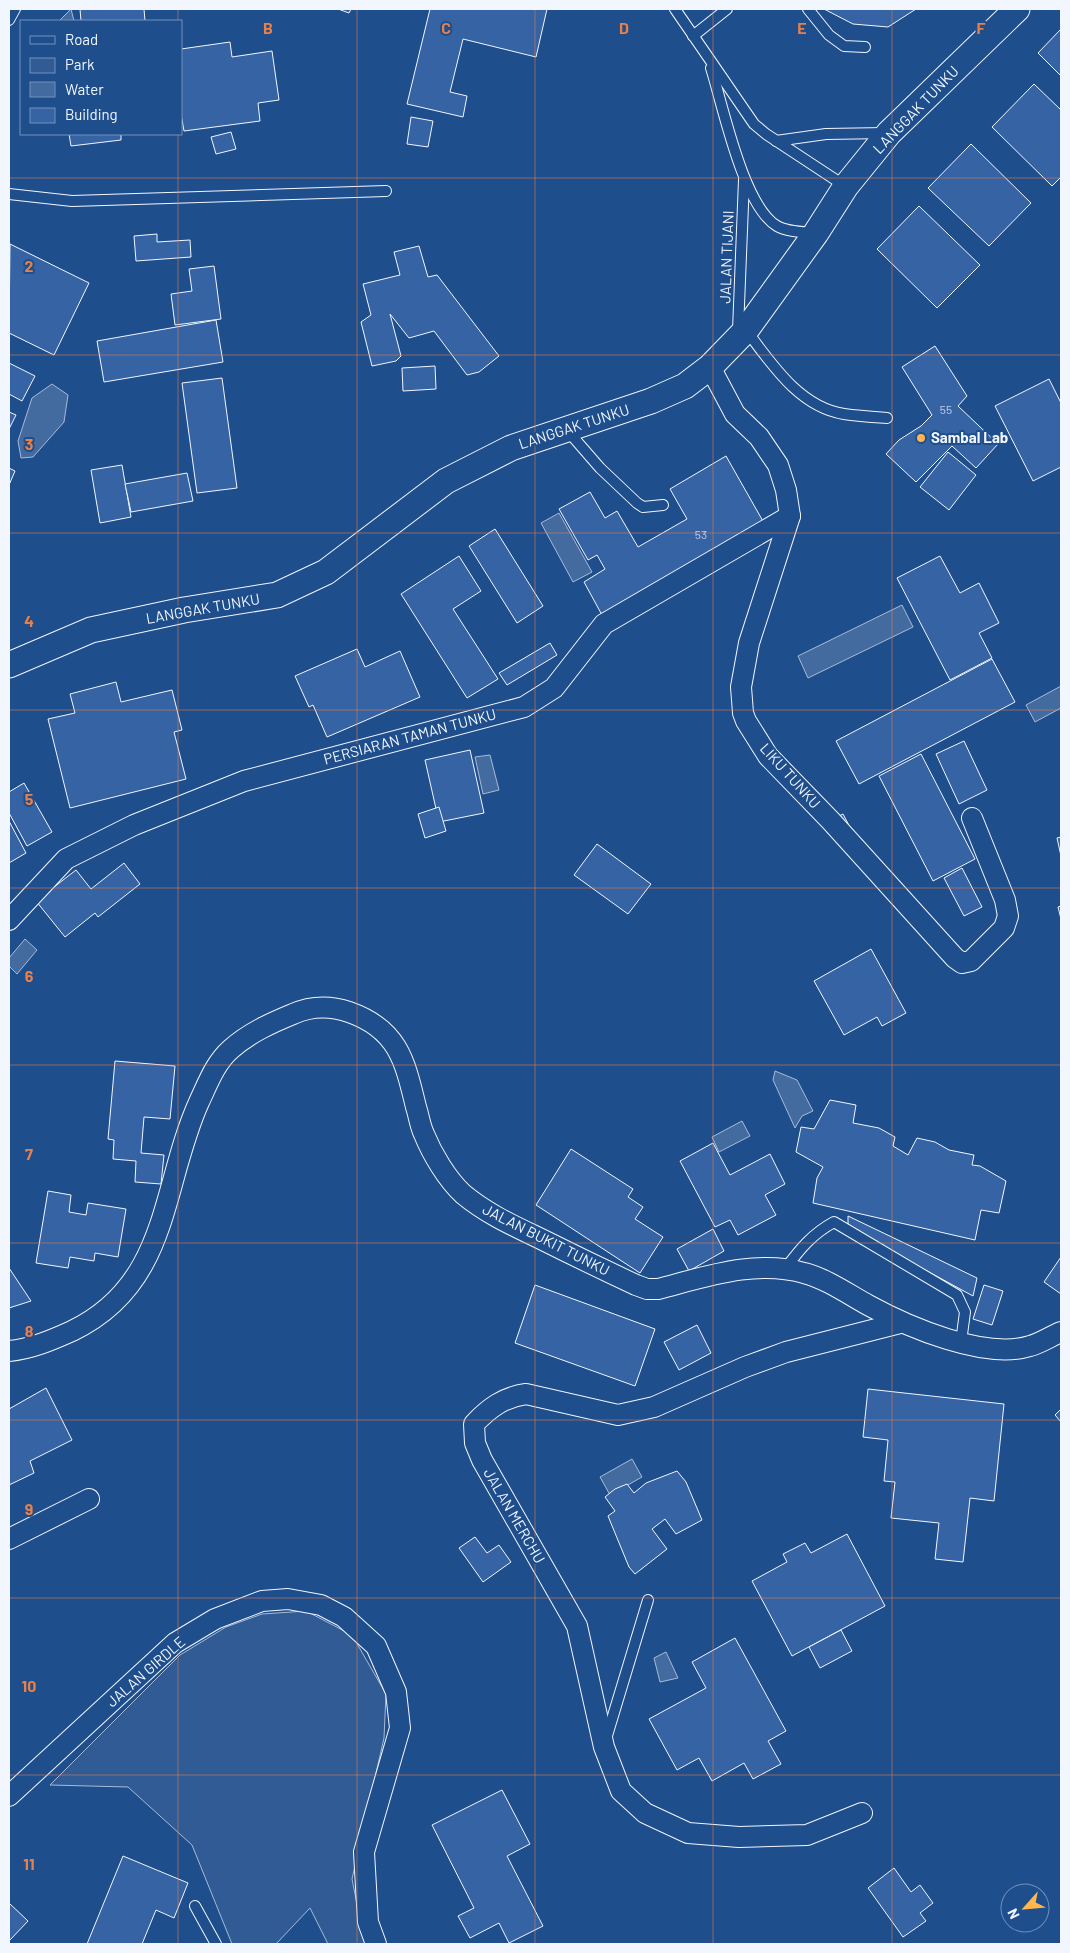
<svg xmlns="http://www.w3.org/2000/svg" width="1070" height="1953" viewBox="0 0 1070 1953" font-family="Barlow,sans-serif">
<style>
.green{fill:#305b95;stroke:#a8bbd7}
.water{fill:#446ba0;stroke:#a8bbd7}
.building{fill:#3563a3;stroke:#f2f6ff}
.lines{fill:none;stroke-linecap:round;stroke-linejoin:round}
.service-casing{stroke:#f2f6ff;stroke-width:12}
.minor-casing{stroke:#f2f6ff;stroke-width:22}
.tertiary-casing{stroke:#f2f6ff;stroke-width:27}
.service{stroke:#1f4e8c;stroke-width:10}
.minor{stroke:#1f4e8c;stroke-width:20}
.tertiary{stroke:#1f4e8c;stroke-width:25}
.grid{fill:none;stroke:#ea8049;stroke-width:1;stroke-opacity:0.55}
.poi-dot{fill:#ffb74d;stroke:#1f4e8c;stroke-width:2}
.labels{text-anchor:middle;stroke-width:4;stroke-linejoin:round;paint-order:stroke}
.number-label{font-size:12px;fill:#c3d1e8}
.street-label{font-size:15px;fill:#f2f6ff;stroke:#1f4e8c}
.poi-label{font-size:15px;font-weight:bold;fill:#f2f6ff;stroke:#1f4e8c;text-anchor:start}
.grid-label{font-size:16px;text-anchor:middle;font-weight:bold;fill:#ea8049;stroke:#1f4e8c;stroke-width:4;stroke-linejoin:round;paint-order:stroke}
</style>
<rect width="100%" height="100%" fill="#1f4e8c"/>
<!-- green -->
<path class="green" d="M306,1611L352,1635L386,1694L384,1738L352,1879L365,1944H328L310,1908L276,1944H232L192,1845L128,1787L50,1785L180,1655L226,1627L262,1614Z"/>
<!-- water -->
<g class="water">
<path d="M71,9L74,21H59Z"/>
<path d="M52,384L68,395L64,422L33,457L21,458L18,441L32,398Z"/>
<path d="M559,513L592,572L573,582L541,523Z"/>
<path d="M902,605L913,627L808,678L798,656Z"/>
<path d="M1061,686V708L1035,722L1026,705Z"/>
<path d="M490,755L499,790L483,794L475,757Z"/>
<path d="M25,939L37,950L17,974L9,966V958Z"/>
<path d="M775,1071L797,1080L813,1111L802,1116L795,1128L773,1080Z"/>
<path d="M742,1121L750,1136L719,1152L712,1137Z"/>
<path d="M632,1459L642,1477L610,1495L600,1477Z"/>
<path d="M666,1652L678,1678L660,1682L654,1658Z"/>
</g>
<!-- building -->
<g class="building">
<path d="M80,9H144L145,21H81Z"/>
<path d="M338,9H351L349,13Z"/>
<path d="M430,9H547L536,57L463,39L450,92L467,96L463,117L407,104Z"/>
<path d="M824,9H916L888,27L853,24Z"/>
<path d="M1061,29V76L1038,53Z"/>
<path d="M230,42L232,57L272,51L279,100L258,103L260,121L184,131L181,114V49Z"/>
<path d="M1034,84L1061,110V177L1052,186L992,127Z"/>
<path d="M411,117L433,121L428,147L407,144Z"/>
<path d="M231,132L236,149L216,154L211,137Z"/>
<path d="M69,134H121V140L71,146Z"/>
<path d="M971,144L1031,203L989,246L928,188Z"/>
<path d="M919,206L980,265L937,308L877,249Z"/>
<path d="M157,234V242L190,240L191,257L136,261L134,236Z"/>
<path d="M10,244L89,283L54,355L9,333Z"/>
<path d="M419,246L428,277L437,275L499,356L479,372L467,375L434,331L409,338L390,314L401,356L396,361L372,366L361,322L371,315L363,284L400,275L394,252Z"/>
<path d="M214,266L221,319L175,325L171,294L192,291L189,269Z"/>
<path d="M216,320L223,362L104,382L97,341Z"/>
<path d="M935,346L967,396L958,406L998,444L976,468L952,446L916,482L886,454L899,440L921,426L932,415L902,367Z"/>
<path d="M9,363L35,376L22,401L9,394Z"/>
<path d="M435,366L436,389L403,391L402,368Z"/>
<path d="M222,378L237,488L197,493L182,383Z"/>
<path d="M1049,379L1061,403V467L1033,481L995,406Z"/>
<path d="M9,412L16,415L9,429Z"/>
<path d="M948,452L976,475L949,510L920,487Z"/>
<path d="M726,456L764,523L602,615L584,582L605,569L597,555L588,560L559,509L590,492L605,518L617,511L638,547L687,519L670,489Z"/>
<path d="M122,465L131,517L100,523L91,470Z"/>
<path d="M9,468L15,471L9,485Z"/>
<path d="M187,473L193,501L131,512L125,484Z"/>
<path d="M495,529L543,606L517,623L469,546Z"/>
<path d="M459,556L481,591L453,609L498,679L467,698L401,594Z"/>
<path d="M940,556L960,593L979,583L999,623L979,633L992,658L950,680L897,578Z"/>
<path d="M550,643L557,655L507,685L499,673Z"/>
<path d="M357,649L365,667L400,651L420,697L327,737L313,705L309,707L295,676Z"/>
<path d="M992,659L1015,702L859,784L836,741Z"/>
<path d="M116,682L121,702L172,690L182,730L174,732L186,779L70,808L48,719L75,713L70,694Z"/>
<path d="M964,741L987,790L959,804L936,754Z"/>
<path d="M470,750L484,813L439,822L425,760Z"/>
<path d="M921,754L975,859L933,881L879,776Z"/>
<path d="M24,783L52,832L27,846L9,813V792Z"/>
<path d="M439,807L446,831L425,838L418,814Z"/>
<path d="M843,814L853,833L835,818Z"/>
<path d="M9,821L26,853L9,863Z"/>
<path d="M1061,837V856L1057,838Z"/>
<path d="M597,844L651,884L628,914L574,875Z"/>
<path d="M124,863L140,884L98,917L95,913L65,937L36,901L76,870L91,889Z"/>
<path d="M962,868L982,907L964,916L944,878Z"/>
<path d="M1061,906V919L1058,907Z"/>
<path d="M871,949L906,1013L882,1026L877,1017L844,1035L814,981Z"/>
<path d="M115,1061L175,1066L170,1119L144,1117L141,1153L164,1155L161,1184L135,1182L136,1161L113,1159L114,1140L108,1139Z"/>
<path d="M830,1100L856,1105L853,1123L879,1128L895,1137L893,1146L908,1155L917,1138L935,1142L949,1150L974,1155L972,1165L980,1166L1006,1181L999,1213L981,1210L975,1240L813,1203L817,1178L823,1167L796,1152L801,1127L814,1129Z"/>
<path d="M713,1143L730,1175L770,1154L785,1184L765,1195L776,1215L738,1235L730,1220L715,1227L680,1161Z"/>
<path d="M571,1149L633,1189L628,1197L643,1207L635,1219L663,1237L640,1273L536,1205Z"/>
<path d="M48,1191L71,1195L69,1212L86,1215L88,1203L126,1209L118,1257L95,1253L94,1261L70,1257L68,1268L36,1263Z"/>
<path d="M848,1216L977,1278L973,1296L848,1228Z"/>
<path d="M713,1229L724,1251L689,1271L677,1249Z"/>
<path d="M1061,1257V1294L1044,1282Z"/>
<path d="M9,1268L31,1301L9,1308Z"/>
<path d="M535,1285L655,1329L635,1386L515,1343Z"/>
<path d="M984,1285L1003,1291L992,1325L973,1319Z"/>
<path d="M697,1325L711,1353L679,1370L664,1342Z"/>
<path d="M46,1388L72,1440L30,1461L34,1473L9,1485V1409Z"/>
<path d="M868,1389L1004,1404L994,1501L970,1498L963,1562L935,1559L939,1523L891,1518L895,1482L884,1481L888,1440L863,1437Z"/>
<path d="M1061,1409V1422L1055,1415Z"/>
<path d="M677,1471L686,1482L702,1520L676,1534L665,1519L652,1529L667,1549L635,1574L629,1567L608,1516L615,1511L605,1497L615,1489L627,1484L634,1493L646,1483Z"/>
<path d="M847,1534L885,1606L792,1656L752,1581L787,1562L783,1554L805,1543L811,1553Z"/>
<path d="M475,1537L487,1553L499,1545L511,1562L483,1582L459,1548Z"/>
<path d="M841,1630L852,1651L820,1668L809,1647Z"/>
<path d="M735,1638L786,1731L768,1741L781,1764L753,1779L744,1763L712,1781L699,1758L677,1770L649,1719L706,1688L692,1662Z"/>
<path d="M502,1790L530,1844L507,1856L543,1926L509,1943L499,1923L470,1938L458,1916L474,1908L432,1825Z"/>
<path d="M123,1856L188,1883L174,1918L156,1910L142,1944H87Z"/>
<path d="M894,1868L911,1892L920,1885L933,1903L920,1913L926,1921L903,1937L868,1888Z"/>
<path d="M9,1903L28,1921L9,1941Z"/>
</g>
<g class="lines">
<defs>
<g id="service">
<path d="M675,9L754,124L766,134L845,186"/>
<path d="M808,9L829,35L844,46L865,47"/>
<path d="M9,20L15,9"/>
<path d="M693,36L727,9"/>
<path d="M711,68C723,106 743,206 777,226C787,232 804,232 815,233"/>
<path d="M776,141L826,134L885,133"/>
<path d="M9,194L72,201L386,191"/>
<path d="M738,330L744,180"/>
<path d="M746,330C771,363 799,407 844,414C858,416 873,417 887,418"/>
<path d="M567,430L600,468L637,503L643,507L663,505"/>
<path d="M785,1269C800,1249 812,1234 834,1222L957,1295L965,1312L961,1342"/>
<path d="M606,1739L648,1600"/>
<path d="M195,1906L216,1944"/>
</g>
<g id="minor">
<path d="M710,367L735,414L759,437L778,465L786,490L790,516L749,643L741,687L743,713L746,721L768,756L831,821L955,958L962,963L971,961L1004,928L1008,916L1005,900L972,818"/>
<path d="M9,920L66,859L134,825L244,781L524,707L554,688L604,624L790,516"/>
<path d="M9,1351C31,1349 52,1340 72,1331C170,1284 161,1186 199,1102C208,1083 215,1063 231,1049C249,1033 271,1023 293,1014C311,1006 331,1006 349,1012C398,1029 405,1061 416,1107C419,1116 420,1126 424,1134C432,1154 447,1179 463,1194C487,1214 514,1226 541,1239C573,1255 604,1270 636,1285L647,1289H658C705,1277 756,1259 804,1273C827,1279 848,1294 868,1305C908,1327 985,1360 1030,1346C1041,1343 1051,1336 1061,1332"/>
<path d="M9,1539L89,1499"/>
<path d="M9,1796L175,1643L215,1619L262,1601L288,1599L321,1605L344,1617L376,1646L396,1692L400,1728L364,1852L368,1922L376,1944"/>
<path d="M862,1813L807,1835L739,1837L688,1833L645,1813L621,1791L604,1747L577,1626L482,1460L475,1443L474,1424C489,1408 504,1397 526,1394L618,1415L654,1407L745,1367L786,1352L900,1323"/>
</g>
<path id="tertiary" d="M9,665L91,630L184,610L277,595L326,572L446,481L511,448L651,401L685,386L710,367L746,330L816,233L846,186L889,133L1017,9"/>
</defs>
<!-- service casing -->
<use href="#service" class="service-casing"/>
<!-- minor casing -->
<use href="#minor" class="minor-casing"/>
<!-- tertiary casing -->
<use href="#tertiary" class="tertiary-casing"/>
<!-- service -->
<use href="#service" class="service"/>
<!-- minor -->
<use href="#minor" class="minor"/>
<!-- tertiary -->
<use href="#tertiary" class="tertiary"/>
</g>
<!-- grid -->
<path class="grid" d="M178,9V21M357,9V1944M535,9V1944M713,9V1944M892,9V1944M178,134V1944M9,178H1061M9,355H1061M9,533H1061M9,710H1061M9,888H1061M9,1065H1061M9,1243H1061M9,1420H1061M9,1598H1061M9,1775H1061"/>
<!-- markers -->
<circle class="poi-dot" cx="921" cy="438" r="5"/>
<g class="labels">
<!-- number labels -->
<g class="number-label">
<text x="946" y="414">55</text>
<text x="701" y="539">53</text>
</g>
<!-- street labels -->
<g class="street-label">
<text transform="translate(916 110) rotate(-46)" y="5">LANGGAK TUNKU</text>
<text transform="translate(727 257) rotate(-88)" y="5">JALAN TIJANI</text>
<text transform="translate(574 427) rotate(-18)" y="5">LANGGAK TUNKU</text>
<text transform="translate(203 609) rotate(-10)" y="5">LANGGAK TUNKU</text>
<text transform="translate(410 737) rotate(-15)" y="5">PERSIARAN TAMAN TUNKU</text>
<text transform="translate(790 776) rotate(48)" y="5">LIKU TUNKU</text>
<text transform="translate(546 1240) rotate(27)" y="5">JALAN BUKIT TUNKU</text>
<text transform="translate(514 1516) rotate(60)" y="5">JALAN MERCHU</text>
<text transform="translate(146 1672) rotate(-41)" y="5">JALAN GIRDLE</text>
</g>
<!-- poi labels -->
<g class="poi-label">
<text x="931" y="443">Sambal Lab</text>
</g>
</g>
<g class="grid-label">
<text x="268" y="34">B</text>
<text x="446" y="34">C</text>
<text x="624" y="34">D</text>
<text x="802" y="34">E</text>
<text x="981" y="34">F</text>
<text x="29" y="272">2</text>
<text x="29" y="450">3</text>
<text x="29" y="627">4</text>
<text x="29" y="805">5</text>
<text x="29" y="982">6</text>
<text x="29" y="1160">7</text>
<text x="29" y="1337">8</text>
<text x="29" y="1515">9</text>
<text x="29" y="1692">10</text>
<text x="29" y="1870">11</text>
</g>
<!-- border -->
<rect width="1070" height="1953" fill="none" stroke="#f2f6ff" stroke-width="20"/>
<!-- legend -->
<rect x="20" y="20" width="162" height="115" fill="#1f4e8c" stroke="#7391ba"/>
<rect x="30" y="36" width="25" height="8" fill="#1f4e8c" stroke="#7391ba"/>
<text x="65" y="45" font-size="15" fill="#f2f6ff">Road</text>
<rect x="30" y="58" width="25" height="15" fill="#305b95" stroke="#7391ba"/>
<text x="65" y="70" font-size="15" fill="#f2f6ff">Park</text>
<rect x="30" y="82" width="25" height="15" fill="#446ba0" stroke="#7391ba"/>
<text x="65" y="95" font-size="15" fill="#f2f6ff">Water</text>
<rect x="30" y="108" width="25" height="15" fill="#3563a3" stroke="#7391ba"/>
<text x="65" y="120" font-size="15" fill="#f2f6ff">Building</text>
<!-- north arrow -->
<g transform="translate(1025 1908) rotate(243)"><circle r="24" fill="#1f4e8c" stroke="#7391ba"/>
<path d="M0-4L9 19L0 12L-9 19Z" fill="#ffb74d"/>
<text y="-8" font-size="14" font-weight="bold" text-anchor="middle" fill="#f2f6ff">N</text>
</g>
</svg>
